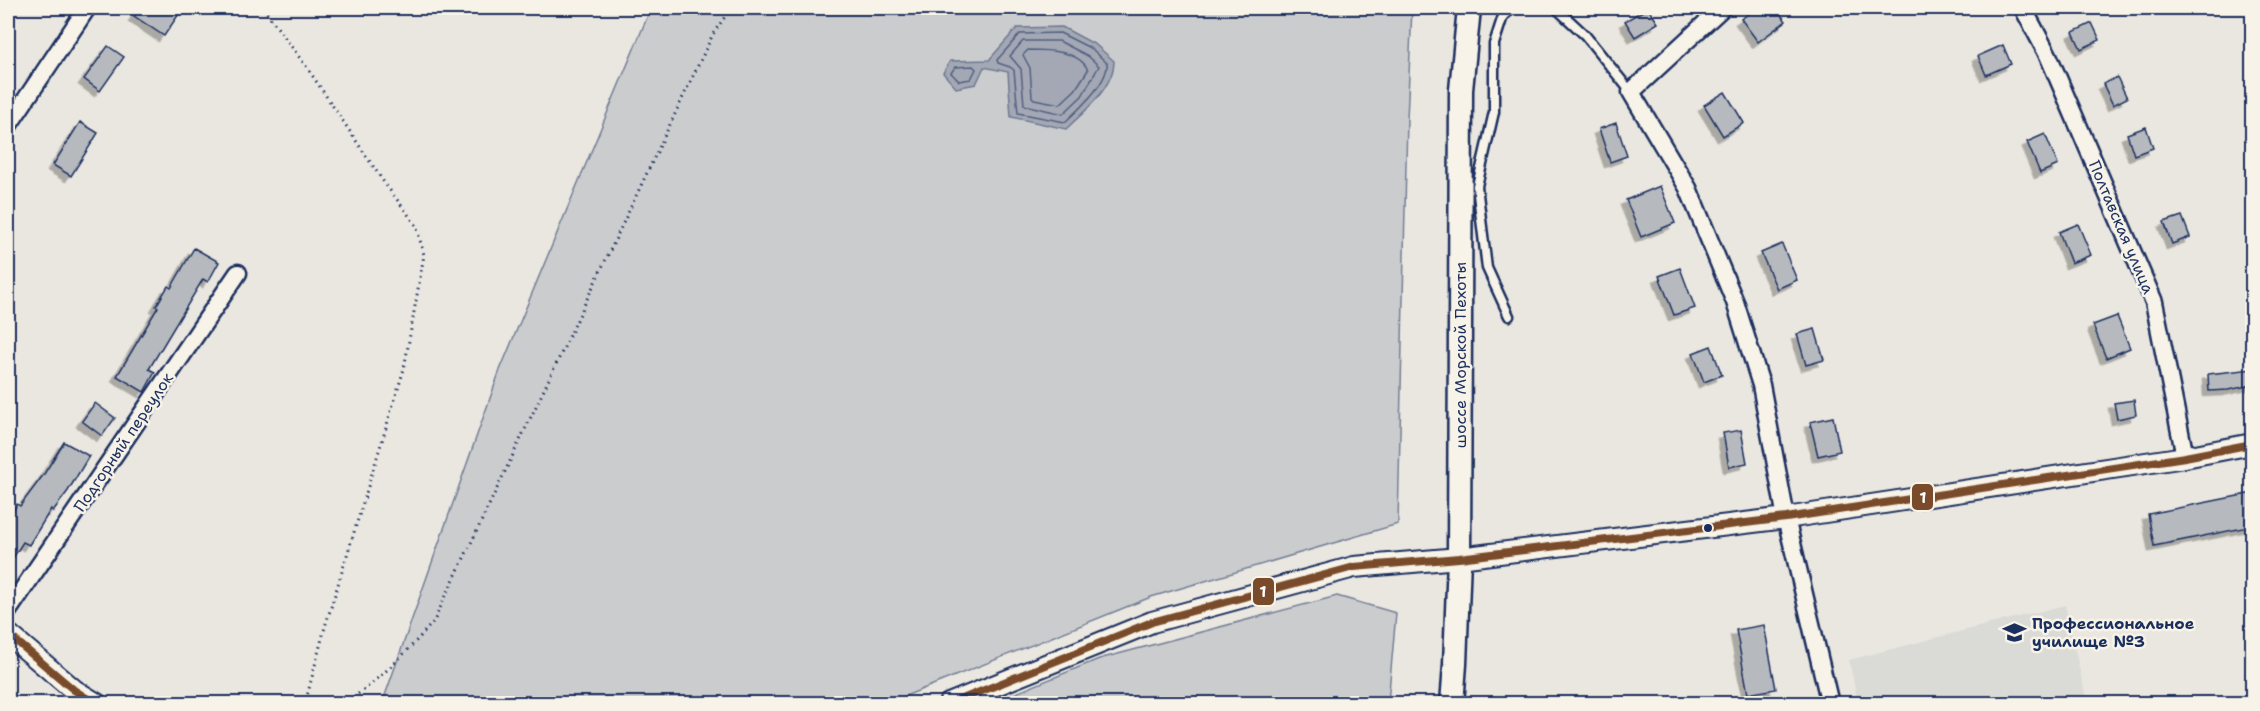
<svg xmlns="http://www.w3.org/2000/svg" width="2260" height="711" viewBox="0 0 2260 711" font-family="'Shantell Sans',sans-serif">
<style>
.built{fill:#dadad6}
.green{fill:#cbcccd;stroke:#737e96;stroke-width:1.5}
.water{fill:#a3a8b4;stroke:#6d7892;stroke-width:1.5}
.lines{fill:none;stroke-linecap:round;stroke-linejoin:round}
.shore{stroke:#515f80;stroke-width:1.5}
.building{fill:#b6babf;stroke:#1b2f5e;stroke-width:1.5;filter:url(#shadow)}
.service-casing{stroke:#1b2f5e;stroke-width:13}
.minor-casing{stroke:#1b2f5e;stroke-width:21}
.tertiary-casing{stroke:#1b2f5e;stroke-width:24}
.secondary-casing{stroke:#1b2f5e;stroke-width:27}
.path{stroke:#1b2f5e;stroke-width:3;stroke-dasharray:1.5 4.5;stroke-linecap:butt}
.service{stroke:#f7f3e8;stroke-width:8}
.minor{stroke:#f7f3e8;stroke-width:16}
.tertiary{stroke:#f7f3e8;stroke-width:20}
.secondary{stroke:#f7f3e8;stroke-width:22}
.bus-1-casing{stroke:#f7f3e8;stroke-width:12}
.bus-1{stroke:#7a4b2a;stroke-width:8}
.bus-dot{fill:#1b2f5e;stroke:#f7f3e8;stroke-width:2}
.labels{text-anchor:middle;stroke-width:5;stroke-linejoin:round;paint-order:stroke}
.street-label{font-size:16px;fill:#1b2f5e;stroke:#f7f3e8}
.poi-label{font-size:16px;font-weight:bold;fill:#1b2f5e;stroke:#f7f3e8;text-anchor:start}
.line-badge{stroke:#f7f3e8;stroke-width:2}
.badge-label{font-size:16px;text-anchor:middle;font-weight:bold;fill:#fff}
</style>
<defs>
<filter id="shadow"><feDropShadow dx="-5.5" dy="5.5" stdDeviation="0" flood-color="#0004"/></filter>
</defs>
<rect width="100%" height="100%" fill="#eae7e0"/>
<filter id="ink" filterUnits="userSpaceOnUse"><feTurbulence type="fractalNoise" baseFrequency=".0167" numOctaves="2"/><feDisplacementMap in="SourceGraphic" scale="12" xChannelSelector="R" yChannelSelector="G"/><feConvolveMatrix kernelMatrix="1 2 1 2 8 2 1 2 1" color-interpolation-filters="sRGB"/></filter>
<g filter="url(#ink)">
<!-- built -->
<path class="built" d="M2065,605L2087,703H1858L1849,660Z"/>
<!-- green -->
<g class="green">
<path d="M651,8H1412L1407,119L1398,524L1151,597L888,703L382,704L500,370Z"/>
<path d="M1337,596L1396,613L1388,703H992L1099,659Z"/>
</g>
<!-- water -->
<path class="water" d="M1062,27L1096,45L1114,61C1114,87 1084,112 1066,129L1011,117L1008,72L984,67L976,84L956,88L943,73L950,61L989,60L1017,28Z"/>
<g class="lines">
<!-- shore -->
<g class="shore">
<path d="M1060,33L1092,49L1107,63C1109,82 1078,110 1065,122L1018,113L1014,70L1010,67L998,63L997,60L1020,34Z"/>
<path d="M1023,41H1059L1088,56L1099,66L1082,96L1063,114L1024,105L1021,69L1010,56Z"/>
<path d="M1028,50C1047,50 1079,50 1088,70L1075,90L1060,104L1034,99L1032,97L1030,68L1023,55Z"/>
<path d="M973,66L976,69L971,79L959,81L951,73L955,67Z"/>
</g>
</g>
<!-- building -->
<g class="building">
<path d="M140,8H183L164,36L134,16Z"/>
<path d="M1648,8L1658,23L1635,37L1625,21Z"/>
<path d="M1757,8H1776L1786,21L1758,42L1741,19Z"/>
<path d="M2092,23L2100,40L2081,49L2073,32Z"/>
<path d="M2003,45L2011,64L1986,75L1978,56Z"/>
<path d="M108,46L124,57L100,91L84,79Z"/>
<path d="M2117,77L2127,98L2113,105L2103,84Z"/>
<path d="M1725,92L1744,123L1723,136L1704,105Z"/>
<path d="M80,122L98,133L71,176L53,165Z"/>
<path d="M1616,123L1627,156L1610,162L1599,129Z"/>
<path d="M2146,127L2153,148L2134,155L2127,134Z"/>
<path d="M2045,134L2058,165L2040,173L2027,142Z"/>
<path d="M1660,186L1675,223L1641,237L1626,200Z"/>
<path d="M2182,216L2190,237L2172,244L2164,222Z"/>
<path d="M2078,224L2091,255L2071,263L2059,232Z"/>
<path d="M1782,244L1797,280L1777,289L1761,253Z"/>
<path d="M194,248L219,262L208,282L203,279L149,369L155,372L144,392L117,376L158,307L156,306L168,286L171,288Z"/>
<path d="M1680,268L1695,308L1674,315L1659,276Z"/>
<path d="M2117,316L2130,348L2106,358L2093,325Z"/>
<path d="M1815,329L1824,360L1806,365L1797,334Z"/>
<path d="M1711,346L1722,375L1704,382L1693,353Z"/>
<path d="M2253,369V385L2228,390L2209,391L2208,374Z"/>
<path d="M2134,400L2136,415L2117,419L2114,403Z"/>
<path d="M95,403L115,418L102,436L82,421Z"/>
<path d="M1833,417L1840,451L1818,456L1810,422Z"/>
<path d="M1741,430L1747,463L1729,467L1723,433Z"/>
<path d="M64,442L89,456L68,491L53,511L51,509L29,545L23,542L8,566V520L17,504L20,506L44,474Z"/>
<path d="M2253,493V526L2154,546L2148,514Z"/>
<path d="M1764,625L1776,689L1748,694L1736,630Z"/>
</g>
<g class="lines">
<defs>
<g id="service">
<path d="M1556,8L1585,35L1631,92"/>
<path d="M1509,316L1487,268L1477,186L1494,112V44L1503,16L1513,8"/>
</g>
<g id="minor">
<path d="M1722,8L1631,92L1688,188L1735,302L1761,385L1786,518L1830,704"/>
<path d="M2023,8L2048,55L2154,302L2185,457"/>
<path d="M8,126L87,8"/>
<path d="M8,611L238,273"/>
</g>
<g id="tertiary">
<path d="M8,634L74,690L97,704"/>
<path d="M949,704L1152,622L1354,567L1459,558L1786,518L2185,457L2252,444"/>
</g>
<path id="secondary" d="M1452,704L1455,664L1459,558L1461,90L1469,8"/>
</defs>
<!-- service casing -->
<use href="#service" class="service-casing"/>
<!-- minor casing -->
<use href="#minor" class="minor-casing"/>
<!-- tertiary casing -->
<use href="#tertiary" class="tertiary-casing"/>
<!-- secondary casing -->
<use href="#secondary" class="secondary-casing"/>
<!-- path -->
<g class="path">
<path d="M263,8L308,69L383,181L416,225L424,255L404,369L325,627L305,704"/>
<path d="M343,704C376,684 409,650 434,621L713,34L731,8"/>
</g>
<!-- service -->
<use href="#service" class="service"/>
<!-- minor -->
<use href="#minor" class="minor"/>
<!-- tertiary -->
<use href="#tertiary" class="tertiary"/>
<!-- secondary -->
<use href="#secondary" class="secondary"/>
<defs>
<g id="bus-1">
<path d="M8,634L74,690L96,704"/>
<path d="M950,704L1152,622L1354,567L1459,558L1786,518L2185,457L2252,444"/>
</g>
</defs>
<!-- bus-1 casing -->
<use href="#bus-1" class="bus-1-casing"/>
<!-- bus-1 -->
<use href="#bus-1" class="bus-1"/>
</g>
</g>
<!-- icons -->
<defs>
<symbol id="school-bare" viewBox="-9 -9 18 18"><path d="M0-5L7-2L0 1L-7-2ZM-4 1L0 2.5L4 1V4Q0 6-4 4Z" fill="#1b2f5e" stroke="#f7f3e8" stroke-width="2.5" paint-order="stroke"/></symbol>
</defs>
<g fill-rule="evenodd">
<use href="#school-bare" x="1998" y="616" width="33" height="33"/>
</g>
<!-- markers -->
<circle class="bus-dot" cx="1708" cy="528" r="5"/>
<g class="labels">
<!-- street labels -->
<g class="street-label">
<text transform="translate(2122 227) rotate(67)" y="6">Полтавская улица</text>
<text transform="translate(1460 355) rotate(-90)" y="6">шоссе Морской Пехоты</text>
<text transform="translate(123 442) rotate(-56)" y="6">Подгорный переулок</text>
</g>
<!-- poi labels -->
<g class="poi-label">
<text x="2032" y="629">Профессиональное<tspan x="2032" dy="18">училище №3</tspan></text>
</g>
</g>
<g class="line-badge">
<rect x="1911" y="483" width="23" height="28" rx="6" fill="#7a4b2a"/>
<rect x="1252" y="577" width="23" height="29" rx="6" fill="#7a4b2a"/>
</g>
<g class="badge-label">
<text x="1923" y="503">1</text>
<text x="1263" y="597">1</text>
</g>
<!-- margin -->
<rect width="2260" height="711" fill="none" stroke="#f7f3e8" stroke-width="30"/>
<rect x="15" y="15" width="2230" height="681" fill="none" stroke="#1b2f5e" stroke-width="2" filter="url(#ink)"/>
</svg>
